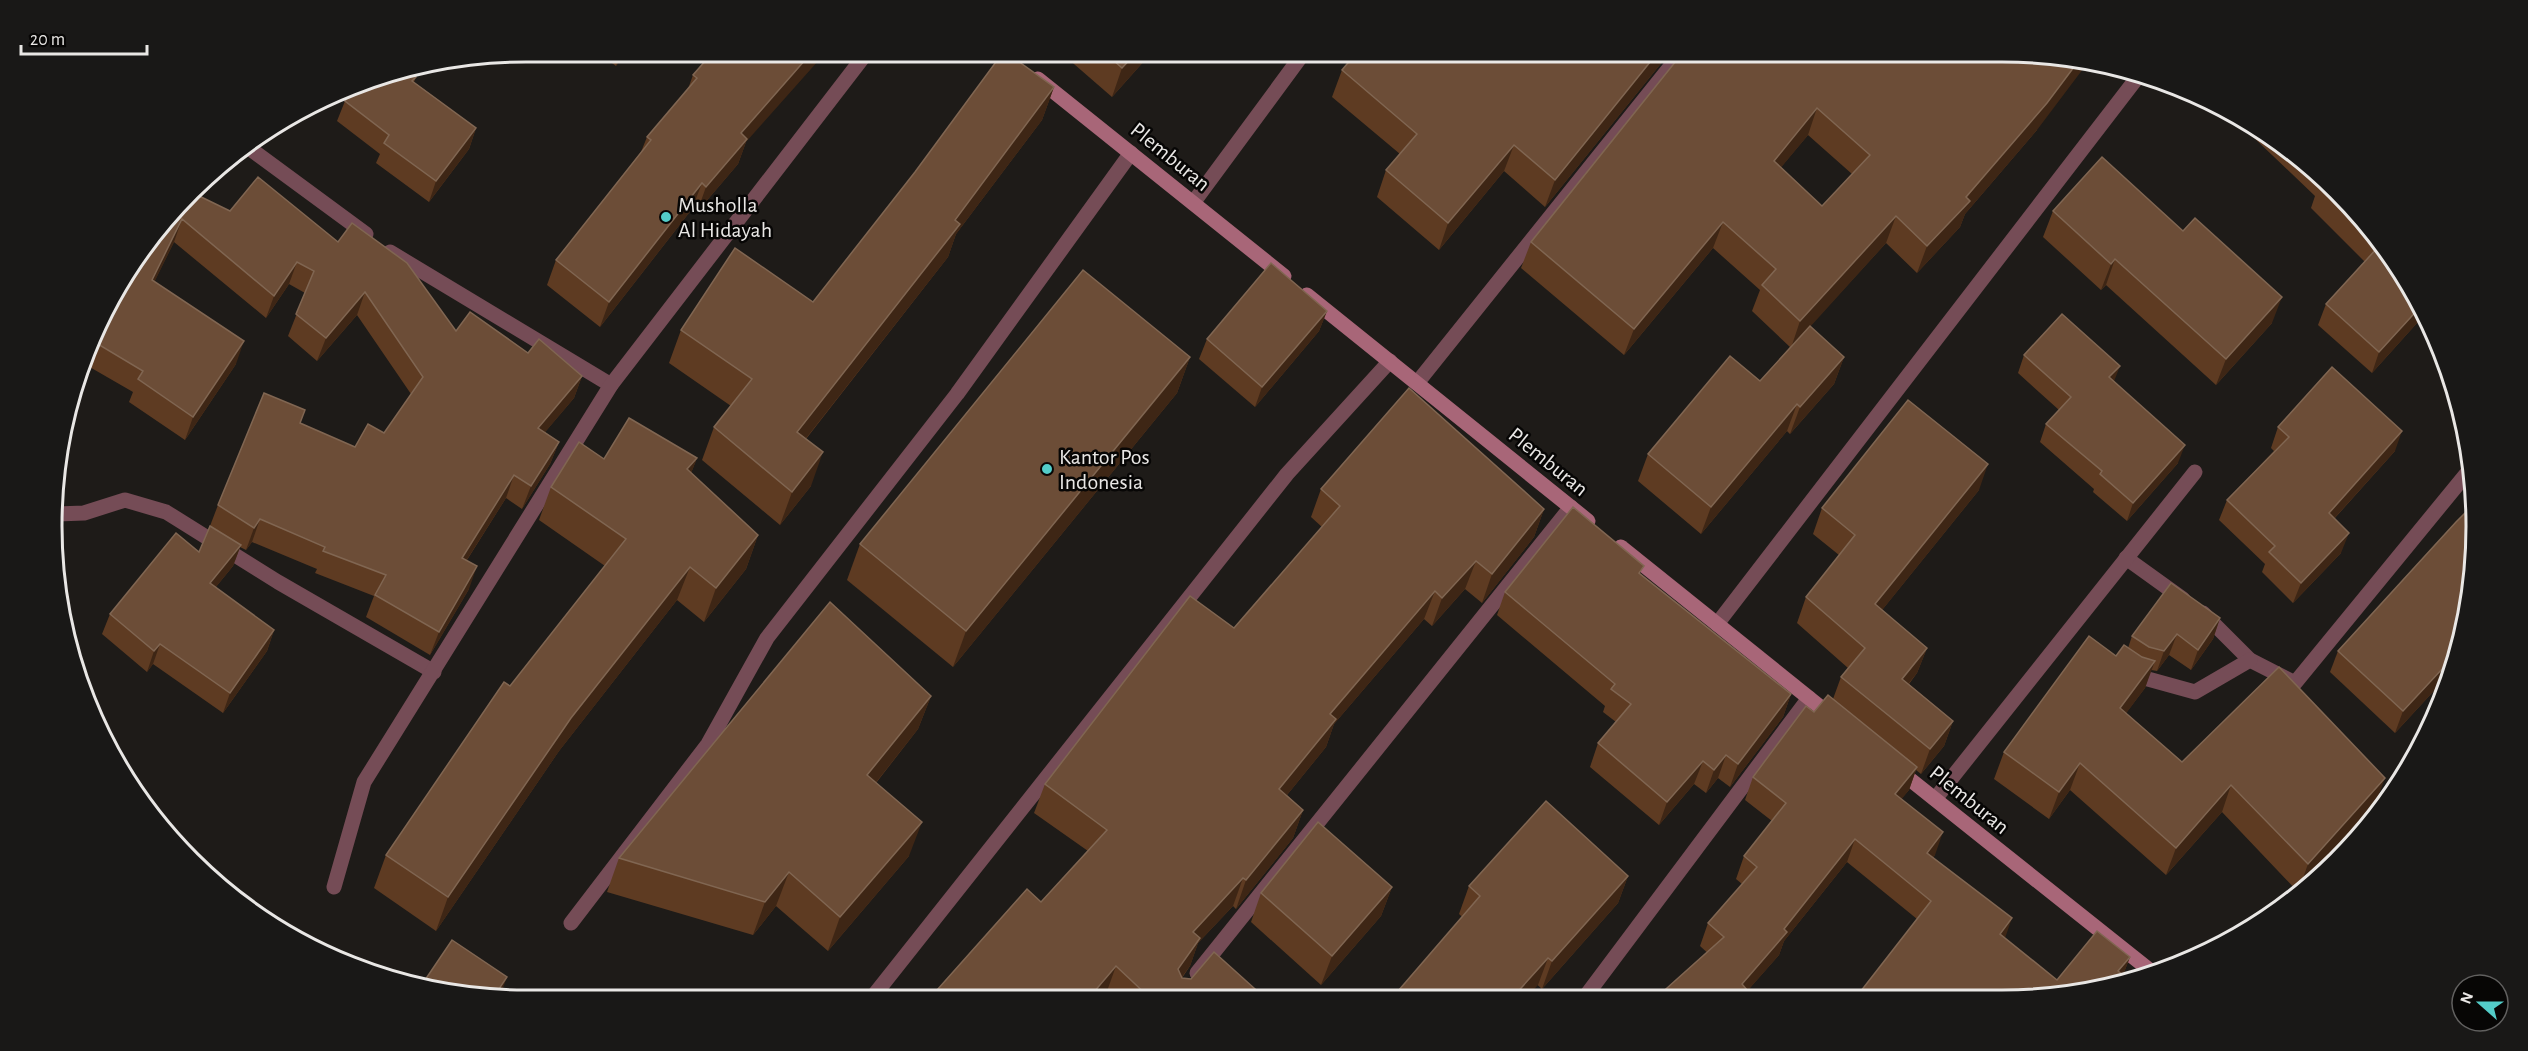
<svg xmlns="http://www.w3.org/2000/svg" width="2528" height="1051" viewBox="0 0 2528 1051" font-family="'Alegreya Sans',sans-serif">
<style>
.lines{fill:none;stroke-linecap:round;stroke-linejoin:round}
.lane{stroke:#754c56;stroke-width:15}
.street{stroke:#754c56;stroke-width:15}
.secondary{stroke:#a86678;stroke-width:15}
.wall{fill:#5e3b22;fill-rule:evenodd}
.shaded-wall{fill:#3e2615}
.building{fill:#6c4d37;stroke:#806652;stroke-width:1.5;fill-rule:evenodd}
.poi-dot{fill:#53cdc9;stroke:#070605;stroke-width:2}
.labels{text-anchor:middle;stroke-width:5;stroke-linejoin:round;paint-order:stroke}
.street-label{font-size:22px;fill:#e9e7e5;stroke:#070605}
.poi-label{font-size:22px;fill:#e9e7e5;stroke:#070605;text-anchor:start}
.rim{fill:none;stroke:#e9e7e5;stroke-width:3}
</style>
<rect width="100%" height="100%" fill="#1e1b18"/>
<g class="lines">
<!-- lane -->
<g class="lane">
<path d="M1193,203L1305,51"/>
<path d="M571,923L708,744L767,638L957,394L1131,153"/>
</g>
<!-- street -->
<g class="street">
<path d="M245,145L366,234"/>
<path d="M390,252L611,385"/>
<path d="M1417,383L1683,51"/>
<path d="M57,514L84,513L125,500L166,512L278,582L434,672"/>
<path d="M2126,558L2183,599"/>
<path d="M2203,613L2250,660L2295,683L2472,467"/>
<path d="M1717,624L2140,74"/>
<path d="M2130,671L2137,676L2195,692L2250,660"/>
<path d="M1935,799L2195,472"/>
<path d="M334,887L364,782L611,385L868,51"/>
<path d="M1197,973L1571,507"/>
<path d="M1585,997L1809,698"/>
<path d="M871,999L1287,474L1390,361"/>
</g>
<!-- secondary -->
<g class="secondary">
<path d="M1038,79L1284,276"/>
<path d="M1307,295L1588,521"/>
<path d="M1621,547L1834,718"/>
<path d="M1897,769L2152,972"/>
<path d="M2391,795L2402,780"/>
</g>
</g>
<!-- wall -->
<g class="wall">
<path d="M596,51H627L616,66Z"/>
<path d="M714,51L746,142L738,164L697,212L692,209L600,327L547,285L556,260L641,152L647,137L688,89L693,75Z"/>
<path d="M1059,51H1153L1112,97Z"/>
<path d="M1358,51H1671L1545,207L1504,171L1439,250L1377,197L1386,170L1400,154L1332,97L1342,70Z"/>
<path d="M1684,51L2037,130L1965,214L1960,227L1917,273L1886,243L1810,326L1844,357L1834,384L1790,434L1787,431L1701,534L1638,481L1648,454L1760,381L1790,347L1752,311L1760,290L1713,248L1624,355L1521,268L1531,242ZM1808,135L1852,174L1822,206L1781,167Z"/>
<path d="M416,77L414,82L476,128L469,149L429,202L376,163L380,154L337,121L345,101Z"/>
<path d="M1054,87L1042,120L956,234L948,257L806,439L811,486L780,525L702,460L714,427L731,406L669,363L681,330L813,302Z"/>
<path d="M2231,111L2239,114L2315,169L2379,236L2426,313L2372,373L2318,325L2326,304L2365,262L2311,208L2315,196L2230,115Z"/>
<path d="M193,193L230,211L338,242L456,331L528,353L582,376L574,398L545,432L559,442L550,464L522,509L506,498L467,560L469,589L430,655L366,617L374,596L315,573L317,569L252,542L246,550L240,547L233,566L215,588L274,630L267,651L223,713L153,664L147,672L102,634L110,614L199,552L210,526L218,505L305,410L300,424L355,447L384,433L411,394L357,315L317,361L288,336L305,293L289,284L266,318L174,242L154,282L236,364L185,440L129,402L133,392L81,362L114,289Z"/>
<path d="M2053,211L2272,323L2216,385L2106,285L2101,290L2043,237Z"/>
<path d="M1327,311L1319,331L1255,407L1199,359L1207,339Z"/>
<path d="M2024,355L2114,381L2178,463L2127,521L2093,492L2094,489L2040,442L2046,424L2059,410L2018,373Z"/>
<path d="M1190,357L1177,393L953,667L847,580L860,544Z"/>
<path d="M2278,427L2395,451L2334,519L2341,553L2293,603L2262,572L2265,564L2219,520L2227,500L2274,451L2271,448Z"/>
<path d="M697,458L691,473L758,535L746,569L704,622L677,600L559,751L436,931L374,888L386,855L510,686L605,566L539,520L551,487L604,459Z"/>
<path d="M1321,489L1544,509L1534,537L1482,603L1465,589L1432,626L1424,619L1334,724L1326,747L1287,795L1303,810L1293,838L1236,909L1233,906L1198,943L1190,966L1182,978L1265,998H1110L1106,994L1102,998L929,999L1041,902L1088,851L1034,813L1045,784L1234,628L1322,527L1311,517Z"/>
<path d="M1979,490L1882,610L1927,648L1917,673L1909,684L1953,721L1944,746L1921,774L1916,770L1909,790L1901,799L1935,855L1933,857L2005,938L2057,980L2130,957L2123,975L2065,996L1917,919L1847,862L1784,941L1779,955L1748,990L1700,946L1708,923L1742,884L1736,879L1744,856L1772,821L1745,800L1753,777L1814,712L1833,699L1841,677L1848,668L1797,623L1806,597L1839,555L1813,534L1822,508Z"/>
<path d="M1641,575L1791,694L1783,717L1730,787L1718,778L1706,793L1694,784L1659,825L1590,767L1598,743L1616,722L1603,712L1605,706L1497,615L1505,592Z"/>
<path d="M2473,587L2454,669L2395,733L2330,672L2338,651Z"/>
<path d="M2220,618L2213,639L2191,670L2169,655L2157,671L2151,670L2145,688L2126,713L2182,762L2375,805L2298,892L2222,812L2166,875L2070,790L2049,819L1994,779L2004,752L2116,656L2128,648L2132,636Z"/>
<path d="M931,696L918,729L876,783L909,856L828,951L776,906L753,935L607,892L619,858Z"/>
<path d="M1628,876L1618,903L1542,989L1459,914L1469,886Z"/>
<path d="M1392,887L1381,916L1321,985L1251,922L1261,893Z"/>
</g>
<!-- shaded-wall -->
<g class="shaded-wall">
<path d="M621,51H627L616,66Z"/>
<path d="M813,51H827L746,142L738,164L697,212L706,187L741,133Z"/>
<path d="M1138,51H1153L1112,97L1122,68Z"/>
<path d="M1659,51H1671L1545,207L1555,180Z"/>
<path d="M2077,63L2086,65L2037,130L1965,214L1960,227L1917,273L1927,246Z"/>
<path d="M1054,87L1042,120L956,234L948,257L785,465L797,432Z"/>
<path d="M1817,108L1808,135L1764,188L1774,161Z"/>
<path d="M476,128L469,149L429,202L436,181Z"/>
<path d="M1514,145L1504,171L1439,250L1448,223Z"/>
<path d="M702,183L692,209L600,327L609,302Z"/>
<path d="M1896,216L1886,243L1791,348L1800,321Z"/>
<path d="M182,219L174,242L144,303L152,280Z"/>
<path d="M1723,222L1713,248L1624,355L1634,329Z"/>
<path d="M2115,259L2106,285L2101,290L2111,264Z"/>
<path d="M297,262L289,284L266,318L274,296Z"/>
<path d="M365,292L357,315L317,361L326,338Z"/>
<path d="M2282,297L2272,323L2216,385L2226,359Z"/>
<path d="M2422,305L2426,313L2372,373L2379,352Z"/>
<path d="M1327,311L1319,331L1255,407L1262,387Z"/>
<path d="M244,341L236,364L185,440L193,417Z"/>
<path d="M1190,357L1177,393L953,667L966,631Z"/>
<path d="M1844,357L1834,384L1790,434L1800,407Z"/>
<path d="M2120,366L2113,384L2109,377Z"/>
<path d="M582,376L574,398L530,450L538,428Z"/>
<path d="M78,404L69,429L59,447L62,432Z"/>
<path d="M1797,404L1787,431L1701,534L1711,507Z"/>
<path d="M2402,431L2395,451L2321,533L2329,513Z"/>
<path d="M559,442L550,464L522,509L531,486Z"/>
<path d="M2185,445L2178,463L2127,521L2133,503Z"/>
<path d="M823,452L811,486L780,525L792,492Z"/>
<path d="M697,458L684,491L687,469Z"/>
<path d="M1988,464L1979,490L1866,630L1875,604Z"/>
<path d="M514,475L506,498L454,580L462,558Z"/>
<path d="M1544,509L1534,537L1482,603L1492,574Z"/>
<path d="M260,519L252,542L246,550L254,528Z"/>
<path d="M2349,533L2341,553L2293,603L2301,583Z"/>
<path d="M758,535L746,569L704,622L716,588Z"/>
<path d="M241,545L233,566L202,604L210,583Z"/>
<path d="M1476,561L1465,589L1432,626L1442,598Z"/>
<path d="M477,566L469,589L430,655L439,632Z"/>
<path d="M690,567L677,600L559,751L436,931L448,897L571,718Z"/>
<path d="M1435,591L1424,619L1334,724L1326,747L1269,817L1279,789L1330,714Z"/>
<path d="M2220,618L2213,639L2191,670L2198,650Z"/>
<path d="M274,630L267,651L223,713L230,693Z"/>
<path d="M2177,634L2169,655L2157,671L2164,651Z"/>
<path d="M160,644L153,664L147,672L154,651Z"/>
<path d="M1927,648L1917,673L1892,704L1902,679Z"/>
<path d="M2458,652L2454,669L2395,733L2403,711Z"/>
<path d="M2155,661L2145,688L2110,735L2120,708Z"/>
<path d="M1791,694L1783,717L1730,787L1738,764Z"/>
<path d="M931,696L918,729L855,809L867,775Z"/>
<path d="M1953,721L1944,746L1921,774L1930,749Z"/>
<path d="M1726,755L1718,778L1706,793L1714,770Z"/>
<path d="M1703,761L1694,784L1659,825L1667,802Z"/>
<path d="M2080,763L2070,790L2049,819L2059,792Z"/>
<path d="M1917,767L1909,790L1887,817L1895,794Z"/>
<path d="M2385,778L2375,805L2298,892L2308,864Z"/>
<path d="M2231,785L2222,812L2166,875L2176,848Z"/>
<path d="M1303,810L1293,838L1236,909L1246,880Z"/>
<path d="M922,822L909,856L828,951L840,917Z"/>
<path d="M1943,832L1935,855L1919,876L1927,853Z"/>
<path d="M1855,839L1847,862L1784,941L1779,955L1742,997V984L1784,929Z"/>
<path d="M789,872L776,906L753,935L765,902Z"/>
<path d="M1628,876L1618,903L1542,989L1552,961Z"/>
<path d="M1243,878L1233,906L1198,943L1190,966L1167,997L1178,969L1193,932Z"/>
<path d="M1392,887L1381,916L1321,985L1332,956Z"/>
<path d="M2012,918L2004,941L2000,934Z"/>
<path d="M2130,957L2121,980L2118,971Z"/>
<path d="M1548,958L1538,985L1527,997H1513Z"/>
<path d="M1116,966L1106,994L1102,998L1088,999Z"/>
<path d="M507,977L500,996L495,995Z"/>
</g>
<!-- building -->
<g class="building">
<path d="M714,51H813L741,133L747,139L706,187L702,183L609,302L556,260L651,140L647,137L697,78L693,75Z"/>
<path d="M1004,51L1054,87L955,220L960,224L797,432L823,452L792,492L714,427L752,379L681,330L735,248L813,302L915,172Z"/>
<path d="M1103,51H1138L1122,68Z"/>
<path d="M1358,51H1659L1555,180L1514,145L1448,223L1386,170L1417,134L1342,70Z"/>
<path d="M1684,51H2002L2077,63L2047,103L1966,197L1970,201L1927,246L1896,216L1800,321L1762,285L1776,269L1723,222L1634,329L1531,242ZM1817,108L1870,155L1822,206L1774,161Z"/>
<path d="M408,70L416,77L412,81L476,128L436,181L384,143L389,135L345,101L359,83L373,76Z"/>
<path d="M2102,157L2183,231L2195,218L2282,297L2226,359L2115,259L2111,264L2053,211Z"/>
<path d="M258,177L338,242L352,223L407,263L456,331L470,312L528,353L539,339L582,376L538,428L559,442L531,486L514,475L462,558L477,566L439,632L375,595L386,575L323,551L325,547L260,519L254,528L218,505L264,393L305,410L300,423L355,447L368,424L384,433L423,377L365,292L326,338L296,314L314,271L297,262L274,296L182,219L152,280L244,341L193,417L138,379L143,371L91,340L114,289L193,193L230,211Z"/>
<path d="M2326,180L2379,236L2422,305L2379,352L2326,304L2379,246L2319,186Z"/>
<path d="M1271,263L1327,311L1262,387L1207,339Z"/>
<path d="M1083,270L1190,357L966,631L860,544Z"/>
<path d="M2062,314L2120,366L2109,377L2185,445L2133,503L2100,474L2102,471L2046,424L2071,397L2024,355Z"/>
<path d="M1810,326L1844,357L1800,407L1797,404L1711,507L1648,454L1730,356L1760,381Z"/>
<path d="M2332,367L2402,431L2329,513L2349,533L2301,583L2269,552L2275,546L2227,500L2289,437L2278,427Z"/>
<path d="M1409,388L1544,509L1492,574L1476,561L1442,598L1435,591L1330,714L1336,719L1279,789L1303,810L1246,880L1243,878L1193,932L1200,938L1178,969L1182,978L1191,979L1214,952L1265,998H1150L1116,966L1088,999H929L1027,889L1041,902L1107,830L1045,784L1190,596L1234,628L1340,506L1321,489Z"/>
<path d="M70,399L78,404L62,432Z"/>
<path d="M1908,400L1988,464L1875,604L1927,648L1902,679L1953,721L1930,749L1841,677L1865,648L1806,597L1855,535L1822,508Z"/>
<path d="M629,418L697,458L687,469L758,535L716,588L690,567L571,718L448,897L386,855L504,682L510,686L626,539L551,487L579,442L604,459Z"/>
<path d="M2476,502L2473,587L2458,652L2403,711L2338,651L2456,522Z"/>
<path d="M1573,507L1644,566L1639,573L1791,694L1738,764L1726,755L1714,770L1703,761L1667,802L1598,743L1631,704L1611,689L1615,684L1505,592Z"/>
<path d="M210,526L241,545L210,583L274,630L230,693L160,644L154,651L110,614L176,533L199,552Z"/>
<path d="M2171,583L2220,618L2198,650L2177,634L2164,651L2149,647L2132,636Z"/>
<path d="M830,602L931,696L867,775L922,822L840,917L789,872L765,902L619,858Z"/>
<path d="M2089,636L2116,656L2124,645L2142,657L2155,661L2120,708L2182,762L2279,667L2385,778L2308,864L2231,785L2176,848L2080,763L2059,792L2004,752Z"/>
<path d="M1828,695L1917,767L1895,794L1943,832L1927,853L2012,918L2000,934L2057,980L2097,931L2130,957L2118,971L2128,979L2065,996H1857L1931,901L1855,839L1784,929L1787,932L1742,984L1753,997H1657L1724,937L1708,923L1757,867L1744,856L1786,803L1753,777L1806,706L1814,712Z"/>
<path d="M1546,801L1628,876L1552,961L1548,958L1513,997L1392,998L1480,896L1469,886Z"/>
<path d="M1318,822L1392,887L1332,956L1261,893Z"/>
<path d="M452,940L507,977L495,995L423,983Z"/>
</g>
<!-- markers -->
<g class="poi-dot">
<circle cx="666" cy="217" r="6"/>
<circle cx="1047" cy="469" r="6"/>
</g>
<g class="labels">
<!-- street labels -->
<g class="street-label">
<text transform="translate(1171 156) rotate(39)" y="8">Plemburan</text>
<text transform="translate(1549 461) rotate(39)" y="8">Plemburan</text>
<text transform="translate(1970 799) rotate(39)" y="8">Plemburan</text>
</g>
<!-- poi labels -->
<g class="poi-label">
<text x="678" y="212">Musholla<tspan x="678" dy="25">Al Hidayah</tspan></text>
<text x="1059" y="464">Kantor Pos<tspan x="1059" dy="25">Indonesia</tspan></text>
</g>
</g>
<!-- crop -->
<path d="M0 0H2528V1051H0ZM526 62H2002A464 464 0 0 1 2466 526V526A464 464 0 0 1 2002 990H526A464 464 0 0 1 62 526V526A464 464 0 0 1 526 62Z" fill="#191817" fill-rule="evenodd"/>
<path class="rim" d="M526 62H2002A464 464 0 0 1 2466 526V526A464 464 0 0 1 2002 990H526A464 464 0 0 1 62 526V526A464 464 0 0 1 526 62Z"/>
<!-- north arrow -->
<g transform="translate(2480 1003) rotate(291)"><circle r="28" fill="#070605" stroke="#61605f" stroke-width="1.5"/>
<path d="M0-4.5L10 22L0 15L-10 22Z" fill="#53cdc9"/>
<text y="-9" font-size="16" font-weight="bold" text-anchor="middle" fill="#e9e7e5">N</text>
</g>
<!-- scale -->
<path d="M21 45v9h126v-9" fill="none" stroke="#e9e7e5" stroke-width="3"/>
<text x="30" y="45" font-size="18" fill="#e9e7e5" stroke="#070605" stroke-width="4.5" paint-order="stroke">20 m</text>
</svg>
